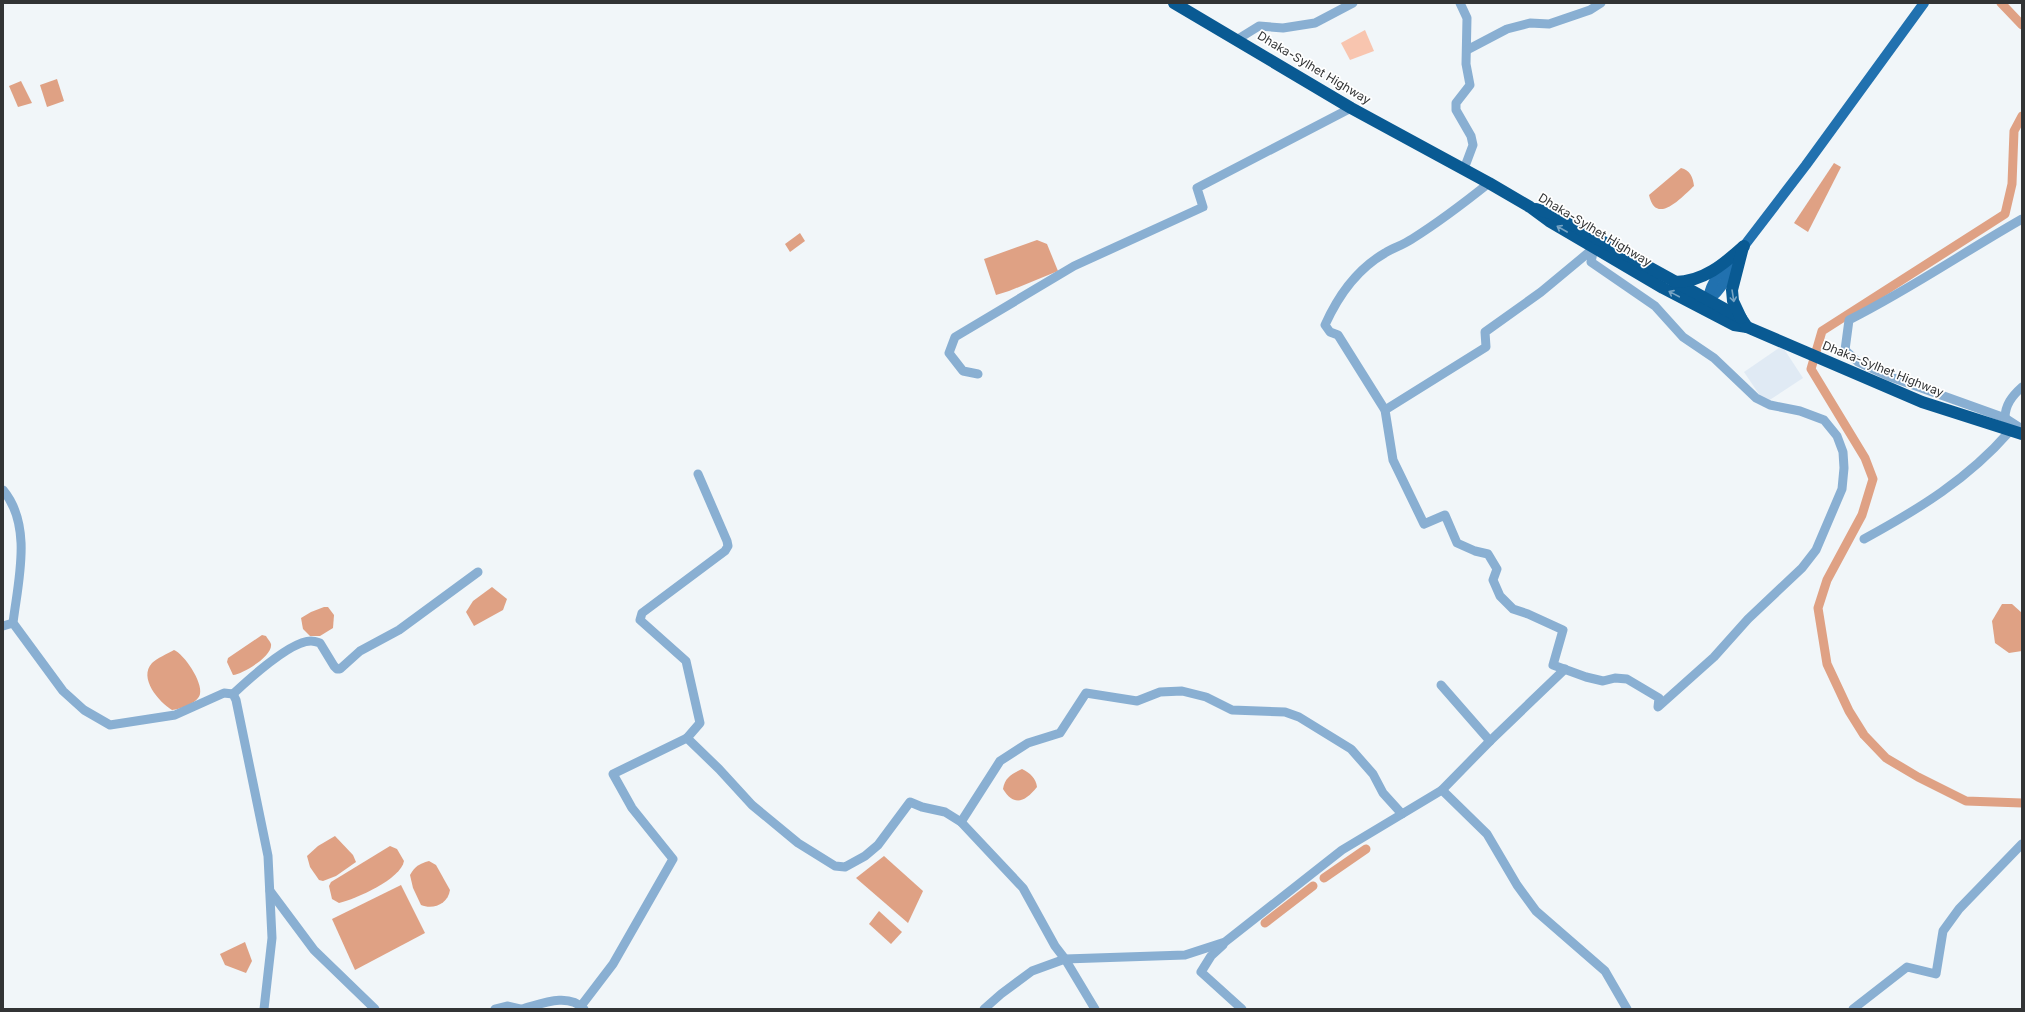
<svg xmlns="http://www.w3.org/2000/svg" width="2025" height="1012" viewBox="0 0 2025 1012" font-family="Inter,sans-serif">
<style>
.built{fill:#e0eaf4}
.green{fill:#f8c5af}
.water{fill:#dfa184}
.lines{fill:none;stroke-linecap:round;stroke-linejoin:round}
.canal{stroke:#dfa184;stroke-width:9}
.street{stroke:#89afd2;stroke-width:9}
.primary{stroke:#2171af;stroke-width:10}
.highway{stroke:#095a93;stroke-width:12}
.oneway{stroke:#78a4c4}
.labels{text-anchor:middle;stroke-width:3.5;stroke-linejoin:round;paint-order:stroke}
.street-label{font-size:12px;fill:#323435;stroke:#fff}
</style>
<rect width="100%" height="100%" fill="#f1f6f9"/>
<!-- built -->
<path class="built" d="M1782,346L1803,378L1765,403L1744,372Z"/>
<!-- green -->
<path class="green" d="M1365,30L1374,51L1350,60L1341,43Z"/>
<!-- water -->
<g class="water">
<path d="M57,79L64,101L47,107L40,85Z"/>
<path d="M21,81L32,103L18,107L9,86Z"/>
<path d="M1834,163L1841,167L1808,232L1794,223Z"/>
<path d="M1681,168C1690,170 1693,177 1694,186C1683,196 1656,227 1649,195Z"/>
<path d="M800,233L805,241L790,252L785,244Z"/>
<path d="M1037,240L1047,244L1058,271L1009,291L996,295L984,259Z"/>
<path d="M492,587L507,599L503,610L474,626L466,612L473,601Z"/>
<path d="M2002,604H2012L2022,613V651L2009,653L1995,643L1992,621Z"/>
<path d="M324,607H328L334,615L333,628L320,636H310L303,629L301,618L311,612Z"/>
<path d="M262,635L266,636C267,638 270,641 271,644C273,656 243,674 233,675L227,662L228,658Z"/>
<path d="M174,650C184,654 203,682 200,694C198,703 181,709 172,710C159,702 138,678 152,663C157,658 167,654 174,650Z"/>
<path d="M1022,769C1030,773 1036,778 1037,787C1025,802 1014,807 1003,789C1005,777 1012,774 1022,769Z"/>
<path d="M335,836L353,855L356,862L336,876L323,881L319,880L310,867L307,856L318,846Z"/>
<path d="M390,846L397,849L404,861C401,879 356,899 339,903L332,899L329,886L331,882Z"/>
<path d="M884,856L923,891L908,923L856,878Z"/>
<path d="M429,861L436,865L450,890C448,904 433,910 421,905L413,888L410,875C415,866 419,864 429,861Z"/>
<path d="M401,885L425,933L355,970L332,919Z"/>
<path d="M879,911L902,932L891,944L869,924Z"/>
<path d="M245,942L252,961L246,973L225,965L220,954Z"/>
</g>
<g class="lines">
<!-- canal -->
<g class="canal">
<path d="M2001,3L2022,25"/>
<path d="M2022,116L2014,131L2012,184L2005,214L1822,331L1811,369L1865,458L1873,479L1862,515L1827,580L1818,608L1827,664L1849,711L1864,735L1886,758L1918,777L1966,801L2022,803"/>
<path d="M1324,878L1366,849"/>
<path d="M1265,923L1313,886"/>
</g>
<!-- street -->
<g class="street">
<path d="M1460,3L1467,18L1466,64L1470,85L1456,103V110L1471,136L1473,145L1464,169"/>
<path d="M1238,39L1259,26L1283,28L1315,23L1353,3"/>
<path d="M1467,50L1507,29L1530,23L1549,24L1590,10L1601,3"/>
<path d="M1489,183C1464,203 1439,222 1412,239C1403,245 1393,248 1385,253C1357,269 1338,296 1325,325L1330,332L1338,335L1385,410L1393,460L1424,524L1445,515L1457,543L1475,551L1488,554L1497,569L1493,580L1500,596L1513,609L1528,614L1563,630L1553,665L1586,677L1603,681L1615,678L1627,679L1659,698L1658,707L1714,657L1748,619L1802,568L1816,550L1842,489L1844,468L1843,452L1837,436L1824,420L1800,411L1770,405L1756,398L1714,358L1683,337L1655,306L1591,262L1594,248"/>
<path d="M2022,219C1964,252 1909,290 1849,320L1845,350L1858,362L1888,376L2005,418L2022,429"/>
<path d="M978,374L963,371L949,353L955,337L1074,266L1203,207L1197,188L1351,108"/>
<path d="M1385,410L1486,347L1485,332L1541,292L1594,248"/>
<path d="M2005,418C2005,405 2012,396 2022,387"/>
<path d="M3,490C33,526 18,581 13,623L63,691L84,710L110,725L175,715L224,693L233,694L236,700L268,856L272,938L264,1009"/>
<path d="M1864,539C1919,509 1968,479 2009,432"/>
<path d="M3,626L13,623"/>
<path d="M1441,685L1490,741"/>
<path d="M233,694C248,680 290,641 311,641C313,641 317,642 320,643L334,666L337,669H340L360,651L399,630L478,572"/>
<path d="M687,738L719,769L752,805L798,843L835,866L845,867L865,856L878,845L910,802L922,807L945,812L961,822L1023,888L1055,946L1065,959L1095,1009"/>
<path d="M1442,790L1490,741L1565,669"/>
<path d="M961,822L1000,761L1028,743L1060,733L1086,693L1137,701L1160,692L1182,691L1206,697L1232,710L1285,712L1299,717L1351,749L1373,774L1383,793L1402,814"/>
<path d="M270,891L314,950L375,1009"/>
<path d="M1223,945L1211,956L1201,972L1242,1009"/>
<path d="M581,1006L613,964L673,859L632,808L613,774L687,738L700,723L686,661L640,620L642,613L725,551L728,546L727,541L698,474"/>
<path d="M495,1009L507,1006L520,1009"/>
<path d="M522,1009C541,1004 568,992 584,1009"/>
<path d="M984,1009L1001,994L1032,971L1065,959L1185,955L1225,942L1342,850L1442,790L1487,834L1517,885L1536,911L1605,971L1627,1009"/>
<path d="M1853,1009L1907,967L1936,974L1943,931L1959,909L2022,844"/>
</g>
<!-- primary -->
<g class="primary">
<path d="M1703,302C1722,297 1734,262 1744,246L1806,165L1924,3"/>
<path d="M1708,304C1707,289 1718,271 1730,263"/>
</g>
<!-- highway -->
<g class="highway">
<path d="M1174,3L1351,108L1489,183L1530,207L1549,221L1663,288L1734,325L1747,327L1922,402L2022,434"/>
<path d="M1536,209L1553,214L1741,318L1747,327"/>
<path d="M1675,282C1703,282 1724,264 1744,246"/>
<path d="M1741,318L1733,301L1732,290L1743,247"/>
</g>
</g>
<!-- one-way arrows -->
<defs><path id="oneway-shaft" d="M-6 0H5M1.5-3L5.5 0L1.5 3" fill="none" stroke-width="1.6" stroke-linecap="round" stroke-linejoin="round"/></defs>
<g class="oneway">
<use href="#oneway-shaft" transform="translate(1562 229) rotate(-150)"/>
<use href="#oneway-shaft" transform="translate(1674 294) rotate(-152)"/>
<use href="#oneway-shaft" transform="translate(1733 296) rotate(81)"/>
</g>
<g class="labels">
<!-- street labels -->
<g class="street-label">
<text transform="translate(1314 68) rotate(31)" y="4">Dhaka-Sylhet Highway</text>
<text transform="translate(1595 230) rotate(31)" y="4">Dhaka-Sylhet Highway</text>
<text transform="translate(1883 369) rotate(22)" y="4">Dhaka-Sylhet Highway</text>
</g>
</g>
<!-- border -->
<rect width="2025" height="1012" fill="none" stroke="#323435" stroke-width="8"/>
</svg>
